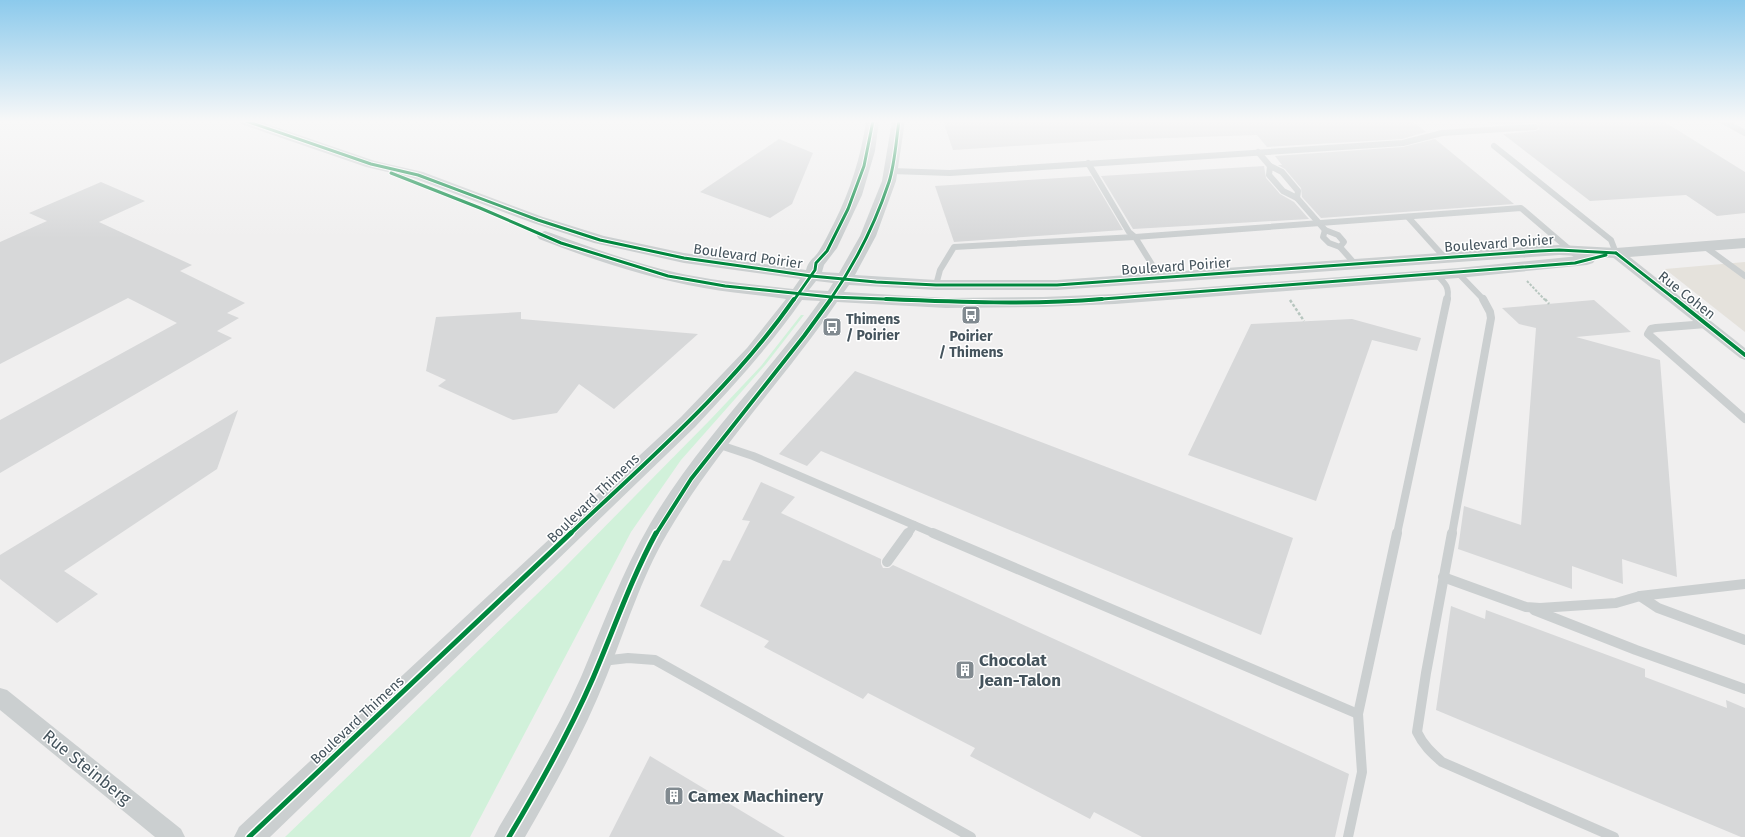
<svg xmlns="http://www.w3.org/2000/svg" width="1745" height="837" viewBox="0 0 1745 837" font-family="'Fira Sans',sans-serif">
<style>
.commercial{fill:#e5e2dc}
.green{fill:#d1f1da}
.building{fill:#d7d8d9}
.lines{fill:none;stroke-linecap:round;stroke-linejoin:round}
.path-far1{stroke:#b7c6bf;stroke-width:2;stroke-dasharray:2.5 1.5;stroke-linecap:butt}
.path{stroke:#b7c6bf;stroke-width:2.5;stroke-dasharray:3 2;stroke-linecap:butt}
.service-far2{stroke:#cbcfd0;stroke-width:6}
.service-far1{stroke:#cbcfd0;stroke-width:8}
.service{stroke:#cbcfd0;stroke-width:10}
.minor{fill:#cbcfd0;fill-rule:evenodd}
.tertiary{fill:#cbcfd0;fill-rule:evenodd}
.cycleway-far2-casing{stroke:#fff;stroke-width:5}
.cycleway-far1-casing{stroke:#fff;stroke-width:6}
.cycleway-casing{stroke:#fff;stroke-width:8}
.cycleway-far2{stroke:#00873e;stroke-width:3}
.cycleway-far1{stroke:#00873e;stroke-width:4}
.cycleway{stroke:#00873e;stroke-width:5}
.labels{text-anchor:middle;stroke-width:3;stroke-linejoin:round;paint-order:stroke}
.street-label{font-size:14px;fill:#45545d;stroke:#fff}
.poi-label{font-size:14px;font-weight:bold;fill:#45545d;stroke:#fff;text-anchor:start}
.near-poi-label{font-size:17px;font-weight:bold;fill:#45545d;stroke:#fff;text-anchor:start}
.near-street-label{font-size:17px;fill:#45545d;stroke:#fff}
</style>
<rect width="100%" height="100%" fill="#f0efef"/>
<!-- commercial -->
<path class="commercial" d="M1745,262V332L1665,269Z"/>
<!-- green -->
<path class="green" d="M801,315H804L766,364L681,460L631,532L470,837H285L562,570L710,420L761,366Z"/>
<!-- building -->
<g class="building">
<path d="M943,121H1412L1426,132L1402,139L1267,147L1257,135L1110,140L953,150Z"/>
<path d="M1486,121H1663L1745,172V213L1717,216L1686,195L1590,201L1503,134L1536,131L1539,129L1537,123L1492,125Z"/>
<path d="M779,139L813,153L792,204L770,218L700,192Z"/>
<path d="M1435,139L1514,204L1321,218L1302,197L1301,188L1285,169L1278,165H1282L1275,156L1403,147Z"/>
<path d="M1264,166L1266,178L1280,194L1294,202L1309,219L1133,229L1101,176Z"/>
<path d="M1091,176L1123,230L954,242L935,186Z"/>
<path d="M101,182L145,201L99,222L192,265L180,271L245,303L227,313L239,318L217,331L232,338L0,473V420L177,323L128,298L0,364V242L47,221L29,213Z"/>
<path d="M1594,300L1631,332L1576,337L1660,360L1677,577L1622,559L1623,584L1572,566V589L1458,549L1464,506L1521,525L1536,328L1519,324L1502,308Z"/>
<path d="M521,312V319L698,334L614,409L579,384L557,413L513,420L438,386L446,380L426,371L436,317Z"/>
<path d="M1352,319L1421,338L1417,351L1372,340L1316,501L1188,455L1251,324Z"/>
<path d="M855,371L1293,538L1261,635L821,451L807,466L779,454Z"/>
<path d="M238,410L217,469L64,571L98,594L57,623L0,579V555Z"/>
<path d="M761,482L795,497L781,513L881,559V564L883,568H889L893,565L1349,774L1335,837H1142L1094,812L1090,819L970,756L975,748L868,693L863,699L764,647L769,641L700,606L723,560L730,561L750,521L742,520Z"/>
<path d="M1451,606L1485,619L1486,610L1645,669V677L1727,708L1726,700L1745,708V837H1741L1436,710Z"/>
<path d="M650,756L785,837H609Z"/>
</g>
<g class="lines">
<!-- path-far1 -->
<path class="path-far1" d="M1527,281L1545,300"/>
<!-- path -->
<g class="path">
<path d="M1545,299L1549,304"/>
<path d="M1290,300L1304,321"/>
</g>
<!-- service-far2 -->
<g class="service-far2">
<path d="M1723,121L1745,133"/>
<path d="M1494,146L1611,240L1616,253"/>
<path d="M1258,152L1270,166"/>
<path d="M1088,163L1129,232L1135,237L1161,279"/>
<path d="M1270,166L1282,172L1298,191L1297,198L1283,191L1269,175Z"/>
<path d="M892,171L950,173L1403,143L1442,133L1535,127"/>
<path d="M1297,198L1325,230"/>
<path d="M1408,217L1445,258"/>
<path d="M1325,230L1338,235L1344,242L1340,247L1329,243L1323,237Z"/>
<path d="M1704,246L1745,276"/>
<path d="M1340,247L1355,264"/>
<path d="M1458,273L1484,300"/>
<path d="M1437,275C1446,284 1450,288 1447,300"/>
<path d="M936,285L940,270L954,247L1135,237L1521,208L1583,261"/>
</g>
<!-- service-far1 -->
<g class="service-far1">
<path d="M1706,324L1656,328L1651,329L1648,334L1745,419"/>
<path d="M717,444L753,456L935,534"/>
<path d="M908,534L914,525"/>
<path d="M1397,534L1447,299"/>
<path d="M1452,534L1491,318L1490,312L1483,299"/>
</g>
<!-- service -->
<g class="service">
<path d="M933,533L1358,714"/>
<path d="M1452,533L1426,673L1417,732C1423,745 1432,753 1442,762L1614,837"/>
<path d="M887,562L908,533"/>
<path d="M1443,577L1526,607L1540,608L1616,603L1640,596L1745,584"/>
<path d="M1640,596L1658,608L1745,640"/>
<path d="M1534,610L1636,650L1745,689"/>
<path d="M602,661L628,658L655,660L971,837"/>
<path d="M1348,837L1362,772L1358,714L1397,533"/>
</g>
<!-- minor -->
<g class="minor">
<path d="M1616,249L1621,250L1745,348V360L1740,358L1611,256L1609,253L1611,250Z"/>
<path d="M0,688L7,690L181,829L185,837H155L0,710Z"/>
</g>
<!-- tertiary -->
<path class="tertiary" d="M239,121H258L375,161L423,172L543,217L604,236L684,253L806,270C809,259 814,259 819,251C825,242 829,232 834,223C850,191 861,157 866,121H879L875,151L862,195L837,248L824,265L822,272L839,273L860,236L882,181L892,121H905L896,181L876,236L855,275L936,280H1057L1539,246L1559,245L1616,248L1745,238V248L1616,258L1593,257L1595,260L1593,263L1587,265L1458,278L1115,304L1043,307L946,308L837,302C783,381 715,451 667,534C641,578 626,628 607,675C585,731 555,785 525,837H494L499,827C528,778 558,729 581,677C603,625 622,572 650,524C697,443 766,377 820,301L802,300C770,346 733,386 695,427L270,837H234L239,827L681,417L747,348L786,299C759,295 731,293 704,288C647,278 593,260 539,239L537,236L539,233L545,231L551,233C587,246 623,259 661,269C704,280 749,284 793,289L800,279L684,263L594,243L533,223L413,178L366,167L241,124ZM1559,255L1579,256L1458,268L1115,294L1043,297L946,298L844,292L849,285L936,290H1057ZM816,281L833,283L828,291L809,290Z"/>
<defs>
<g id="cycleway-far2">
<path d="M246,121L371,164L418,175L538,220L600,240L684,258L811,276L876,282L936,285H1057L1539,251L1559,250L1616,253"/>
<path d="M391,173L480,208L561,243L668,276L725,286L831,297L910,300"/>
<path d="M1616,253L1676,300"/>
<path d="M794,300L815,270L816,263L827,251L848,209L864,166L873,121"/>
<path d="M830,300C855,264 875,224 889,182C895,163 896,141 899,121"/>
<path d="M1089,300L1575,263L1606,255"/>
</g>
<g id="cycleway-far1">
<path d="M886,299C958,302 1030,305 1102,299"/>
<path d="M1675,299L1745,355"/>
<path d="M570,534C648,460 732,388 794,299"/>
<path d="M656,534L691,479L804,336L831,299"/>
</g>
<g id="cycleway">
<path d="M249,837L571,533"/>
<path d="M509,837C540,785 569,733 593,678C614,629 631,579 656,533"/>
</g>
</defs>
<!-- cycleway-far2 casing -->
<use href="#cycleway-far2" class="cycleway-far2-casing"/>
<!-- cycleway-far1 casing -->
<use href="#cycleway-far1" class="cycleway-far1-casing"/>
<!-- cycleway casing -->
<use href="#cycleway" class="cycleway-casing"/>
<!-- cycleway-far2 -->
<use href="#cycleway-far2" class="cycleway-far2"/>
<!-- cycleway-far1 -->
<use href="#cycleway-far1" class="cycleway-far1"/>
<!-- cycleway -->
<use href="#cycleway" class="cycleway"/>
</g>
<!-- sky -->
<linearGradient id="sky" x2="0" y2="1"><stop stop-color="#8ccaec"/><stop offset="0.51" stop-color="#f8f8f8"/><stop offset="1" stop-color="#f8f8f8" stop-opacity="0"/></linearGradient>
<rect width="1745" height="238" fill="url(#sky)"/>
<!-- icons -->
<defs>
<symbol id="bus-square" viewBox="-11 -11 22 22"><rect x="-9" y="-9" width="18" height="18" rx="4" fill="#818a90" stroke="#fff"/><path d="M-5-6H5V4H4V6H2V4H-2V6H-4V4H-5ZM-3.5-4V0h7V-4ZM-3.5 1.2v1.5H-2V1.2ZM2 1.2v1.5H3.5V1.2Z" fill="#fff"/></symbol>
<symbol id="building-square" viewBox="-11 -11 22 22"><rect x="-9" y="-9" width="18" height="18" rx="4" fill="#818a90" stroke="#fff"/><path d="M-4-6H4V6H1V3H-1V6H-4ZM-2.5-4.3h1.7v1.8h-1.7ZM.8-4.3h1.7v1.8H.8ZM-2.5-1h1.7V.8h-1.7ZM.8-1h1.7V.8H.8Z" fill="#fff"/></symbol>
</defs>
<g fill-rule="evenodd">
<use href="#bus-square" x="960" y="304" width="22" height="22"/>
<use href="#bus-square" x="821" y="316" width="22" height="22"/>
<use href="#building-square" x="954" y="659" width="22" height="22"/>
<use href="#building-square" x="663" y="785" width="22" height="22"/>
</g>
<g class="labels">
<!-- street labels -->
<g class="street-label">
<text transform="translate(1499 243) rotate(-4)" y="5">Boulevard Poirier</text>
<text transform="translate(748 256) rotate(8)" y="5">Boulevard Poirier</text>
<text transform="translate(1176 266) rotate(-4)" y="5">Boulevard Poirier</text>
<text transform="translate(1687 295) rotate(38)" y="5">Rue Cohen</text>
<text transform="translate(593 498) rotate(-44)" y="5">Boulevard Thimens</text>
<text transform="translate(357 720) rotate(-43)" y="5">Boulevard Thimens</text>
</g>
<!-- poi labels -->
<g class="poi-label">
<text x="846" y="324">Thimens<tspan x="846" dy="16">/ Poirier</tspan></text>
<text x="971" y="341" text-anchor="middle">Poirier<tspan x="971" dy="16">/ Thimens</tspan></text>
</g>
<!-- near-poi labels -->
<g class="near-poi-label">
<text x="979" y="666">Chocolat<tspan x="979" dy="20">Jean-Talon</tspan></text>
<text x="688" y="802">Camex Machinery</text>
</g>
<!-- near-street labels -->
<g class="near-street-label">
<text transform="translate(87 767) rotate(39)" y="6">Rue Steinberg</text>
</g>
</g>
</svg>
